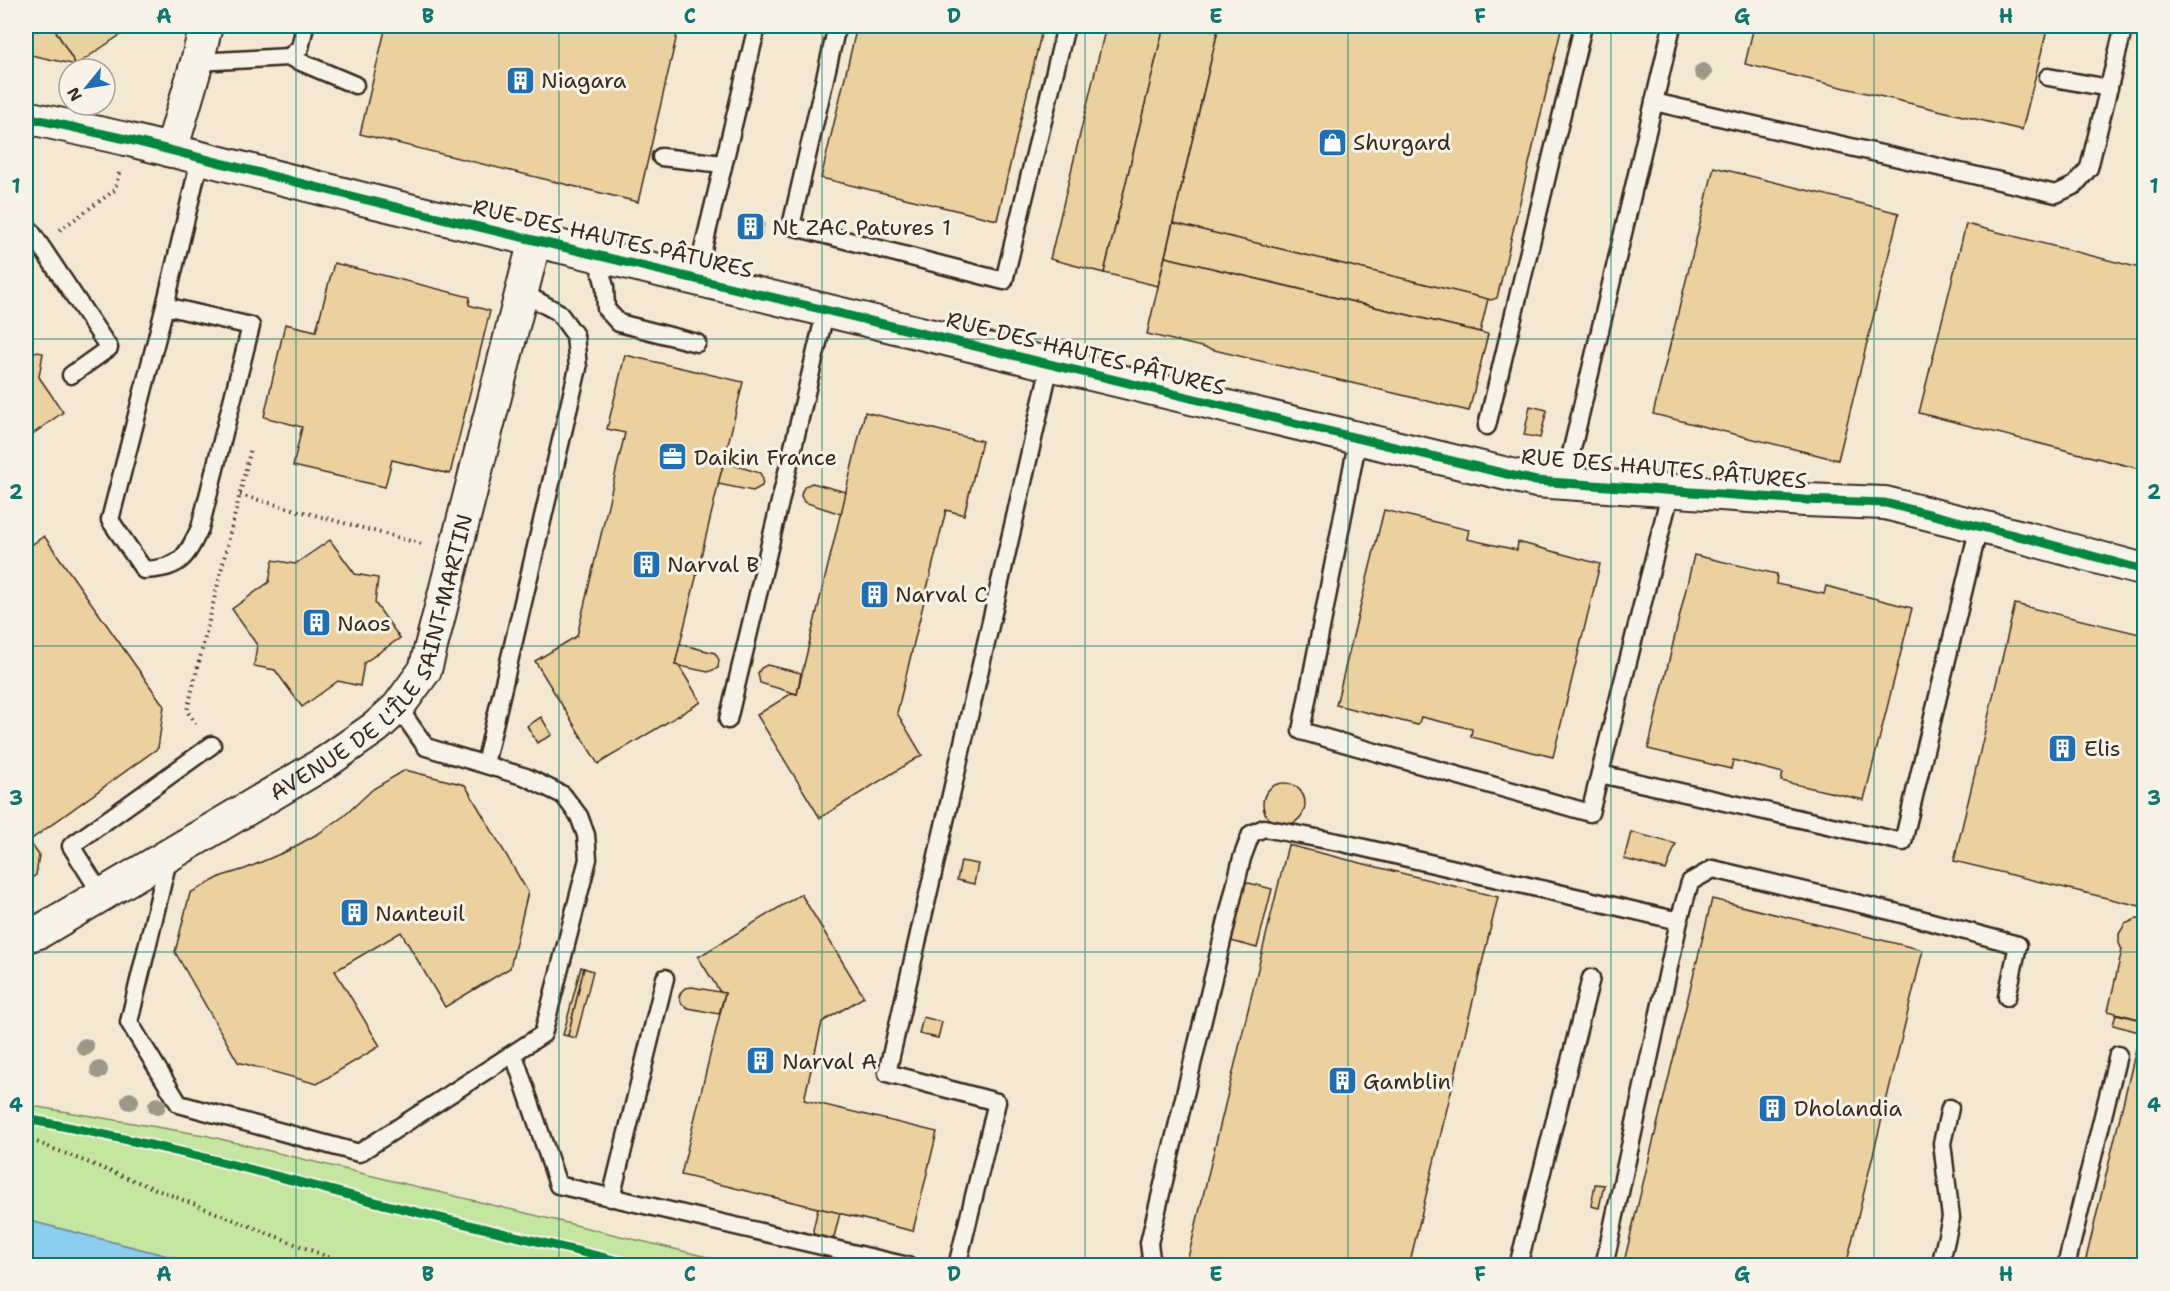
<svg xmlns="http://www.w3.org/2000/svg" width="2170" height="1291" viewBox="0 0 2170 1291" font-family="'Shantell Sans',sans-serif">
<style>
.built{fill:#f3e9d2;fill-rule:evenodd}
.green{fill:#c4e6a0;stroke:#80885f;stroke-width:1.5}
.water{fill:#8ccded;stroke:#6c8c9a;stroke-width:1.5}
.building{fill:#ebd1a0;stroke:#3b2a1e;stroke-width:1.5}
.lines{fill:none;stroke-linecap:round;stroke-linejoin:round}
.service-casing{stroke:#3b2a1e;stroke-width:21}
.minor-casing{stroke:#3b2a1e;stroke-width:36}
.path{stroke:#3b2a1e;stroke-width:4;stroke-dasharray:1.5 4.5;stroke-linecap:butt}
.service{stroke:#f7f3e8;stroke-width:16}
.minor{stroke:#f7f3e8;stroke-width:32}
.cycleway-casing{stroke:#f7f3e8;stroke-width:13}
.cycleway{stroke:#00873e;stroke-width:9}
.tree{fill:#9e9987}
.grid{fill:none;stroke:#0f766e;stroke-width:1.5;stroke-opacity:0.55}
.labels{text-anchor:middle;stroke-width:6;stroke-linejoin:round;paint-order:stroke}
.poi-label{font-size:22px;fill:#3b2a1e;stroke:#f7f3e8;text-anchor:start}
.street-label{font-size:22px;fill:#3b2a1e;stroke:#f7f3e8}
.neatline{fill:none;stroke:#0f766e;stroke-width:2}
.grid-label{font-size:20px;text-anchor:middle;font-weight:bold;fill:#0f766e}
</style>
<rect width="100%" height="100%" fill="#f7f3e8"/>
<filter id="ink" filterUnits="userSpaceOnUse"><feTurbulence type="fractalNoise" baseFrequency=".0167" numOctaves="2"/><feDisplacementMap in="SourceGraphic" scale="12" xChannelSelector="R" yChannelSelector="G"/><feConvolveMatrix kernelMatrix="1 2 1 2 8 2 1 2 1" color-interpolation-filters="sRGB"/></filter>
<g filter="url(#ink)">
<!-- built -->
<path class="built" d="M26,26H2144V1265H740L204,1135L26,1105ZM69,69H105V105H69Z"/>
<!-- green -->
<path class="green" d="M26,1105L204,1135L740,1265H203L26,1220Z"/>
<!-- water -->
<path class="water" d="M26,1220L203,1265H26Z"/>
<!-- building -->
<g class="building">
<path d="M26,26H53L76,65L26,54Z"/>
<path d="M53,26H123L126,31L76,65Z"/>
<path d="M386,26H679L638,202L360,134Z"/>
<path d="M857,26H1043L997,220L821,178Z"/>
<path d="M1106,26H1164L1104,273L1050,259Z"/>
<path d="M1164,26H1219L1158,286L1104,273Z"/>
<path d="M1219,26H1562L1497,298L1491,300L1173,223Z"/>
<path d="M1754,26H2048L2022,130L1745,64Z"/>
<path d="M1714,167L1899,213L1838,460L1653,414Z"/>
<path d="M742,217L764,223L761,236L738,230Z"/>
<path d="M1173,223L1488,299L1480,332L1165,257Z"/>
<path d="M1966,224L2144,269V470L1919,413Z"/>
<path d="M1165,257L1488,334L1469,411L1147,334Z"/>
<path d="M334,263L470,297L469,305L490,311L450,474L392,460L385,487L293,466L302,427L264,417L285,324L316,331Z"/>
<path d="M26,350L43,353L39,377L63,412L29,437L26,454Z"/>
<path d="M625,355L743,382L675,665L679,666L701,702L598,764L535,661L577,636L625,433L607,429Z"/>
<path d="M1530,406L1547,410L1540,438L1524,435Z"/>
<path d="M865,412L982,441L964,515L946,510L897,713L922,755L820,818L757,715L792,693L797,694Z"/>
<path d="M724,462L760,473L763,479L762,486L753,491L718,484Z"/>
<path d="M812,483L846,492L841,514L804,502L801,496L802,491L805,486Z"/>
<path d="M1384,510L1469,530L1467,539L1517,550L1518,542L1600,564L1553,757L1471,737L1472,729L1421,717L1418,725L1336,705Z"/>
<path d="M44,536L164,706L158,748L29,841L39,855L36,875L26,882V549Z"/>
<path d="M330,540L355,574L378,578L375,603L400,638L364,663L360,686L338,681L302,707L275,670L254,666L257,645L232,609L269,582L273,560L295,564Z"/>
<path d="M1694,555L1777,574L1776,584L1824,594L1826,586L1912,608L1864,800L1781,781L1783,773L1733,760L1731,769L1648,749Z"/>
<path d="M2015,604L2144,635V907L1954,861Z"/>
<path d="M680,644L715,653L719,660L718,668L708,672L675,665Z"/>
<path d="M767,665L801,673L797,694L760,683L758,673L761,668Z"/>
<path d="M541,717L552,735L537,743L527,726Z"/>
<path d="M405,770L465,785L528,892L510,968L445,1007L401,932L335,971L380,1046L317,1084L238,1062L175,952L190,893L222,876L245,869L287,851L319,833L344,816L373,789Z"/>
<circle cx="1284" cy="804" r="21"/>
<path d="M1631,832L1676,844L1666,870L1624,859Z"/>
<path d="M1288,845L1498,897L1409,1266H1186Z"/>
<path d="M961,861L978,864L974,884L957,880Z"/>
<path d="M1245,882L1272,889L1257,948L1231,941Z"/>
<path d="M801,894L864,997L822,1022L804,1100L937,1132L913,1231L681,1175L725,993L720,992L698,957Z"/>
<path d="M1712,899L1923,950L1846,1266H1623Z"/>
<path d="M2136,919L2144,920V957L2139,958L2137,967L2144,969V1266H2093L2085,1263L2143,1020L2108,1011L2122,950L2119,943V934L2125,924Z"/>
<path d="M581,967L584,968L568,1036L563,1035Z"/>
<path d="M584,968L593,971L576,1038L568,1036Z"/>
<path d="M692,987L725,993L719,1014L688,1008L682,1004L679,997L681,992L685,988Z"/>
<path d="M2116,1014L2142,1020L2139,1032L2113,1025Z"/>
<path d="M923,1017L942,1022L938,1038L919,1034Z"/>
<path d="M1595,1184L1604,1185L1599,1208L1591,1206Z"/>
<path d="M818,1208L840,1213L834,1237L831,1240L814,1237L813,1230Z"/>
</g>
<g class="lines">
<defs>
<g id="service">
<path d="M837,26L791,226L1004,281L1066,26"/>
<path d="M289,57L355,85"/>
<path d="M197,62L289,57L300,48L305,26"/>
<path d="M2048,77L2109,88"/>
<path d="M1654,102L2056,194L2075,185L2089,168L2124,26"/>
<path d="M661,157L723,164"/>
<path d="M26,224L109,348L71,375"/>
<path d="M596,254L605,287L606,309L619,323L697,343"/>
<path d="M696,278L757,26"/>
<path d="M165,306L251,326L200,528C185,560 180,568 144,570L110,520L165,306L200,159"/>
<path d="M1487,426L1583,26"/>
<path d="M1358,438L1301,731L1590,813L1671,490"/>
<path d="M1564,483L1672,26"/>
<path d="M728,720L826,309"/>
<path d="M485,764L578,368L575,335L558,312L521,292"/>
<path d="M1600,774L1903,842L1979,526"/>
<path d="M169,856L129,1022L179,1104L359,1153L543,1034L588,859L586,835L579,816L563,795L526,777L426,747L398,707"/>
<path d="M102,895L71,846L212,745"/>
<path d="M514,1055L558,1185L908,1266"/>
<path d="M611,1198L665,978"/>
<path d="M957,1266L997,1102L887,1073L1050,365"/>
<path d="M1152,1266L1149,1243L1242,858L1251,834L1264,828L1343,843L1679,921"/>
<path d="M1518,1266L1591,978"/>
<path d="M1604,1266L1679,921L1690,882L1713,869L1894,912L2018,945L2007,997"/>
<path d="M1940,1266L1951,1218L1942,1143L1950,1108"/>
<path d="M2066,1266L2118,1055"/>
</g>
<g id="minor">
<path d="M26,117L126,139L363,199L1536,481L1805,500L1885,503L2030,539L2144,570"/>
<path d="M171,151L197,62L206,26"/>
<path id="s1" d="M26,936L39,932L326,762L376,727L398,707L425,670L535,240"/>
</g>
</defs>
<!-- service casing -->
<use href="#service" class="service-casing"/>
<!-- minor casing -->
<use href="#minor" class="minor-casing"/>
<!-- path -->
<g class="path">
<path d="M60,230L115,190L119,173"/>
<path d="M240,495L422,544"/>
<path d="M196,724L187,711L251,448"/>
<path d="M26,1138L351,1266"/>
</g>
<!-- service -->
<use href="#service" class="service"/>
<!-- minor -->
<use href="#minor" class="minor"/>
<defs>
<g id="cycleway">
<path d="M26,117L126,139L363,199L1536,481L1805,500L1885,503L2030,539L2144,570"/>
<path d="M26,1119C146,1141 265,1173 383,1204C468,1225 554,1245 639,1266"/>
</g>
</defs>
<!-- cycleway casing -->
<use href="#cycleway" class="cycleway-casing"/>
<!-- cycleway -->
<use href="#cycleway" class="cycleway"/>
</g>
<!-- trees -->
<g class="tree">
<circle cx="1703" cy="72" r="9"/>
<circle cx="85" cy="1047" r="9"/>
<circle cx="99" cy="1070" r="9"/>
<circle cx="130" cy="1101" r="9"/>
<circle cx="157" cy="1106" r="9"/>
</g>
</g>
<!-- grid -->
<path class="grid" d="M296,26V1266M559,26V1266M822,26V1266M1085,26V1266M1348,26V1266M1611,26V1266M1874,26V1266M26,339H2144M26,646H2144M26,952H2144"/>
<!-- icons -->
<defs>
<symbol id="building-square" viewBox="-11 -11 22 22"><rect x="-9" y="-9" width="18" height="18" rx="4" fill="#1f6fb2" stroke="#f7f3e8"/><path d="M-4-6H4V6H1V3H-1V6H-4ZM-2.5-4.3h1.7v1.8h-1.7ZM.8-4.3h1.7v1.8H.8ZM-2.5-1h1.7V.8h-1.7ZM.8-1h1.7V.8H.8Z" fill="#fff"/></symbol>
<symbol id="shop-square" viewBox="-11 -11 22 22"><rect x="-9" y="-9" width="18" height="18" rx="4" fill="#1f6fb2" stroke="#f7f3e8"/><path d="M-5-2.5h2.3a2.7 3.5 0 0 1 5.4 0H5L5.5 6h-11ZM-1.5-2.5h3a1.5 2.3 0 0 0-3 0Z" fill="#fff"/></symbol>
<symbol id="office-square" viewBox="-11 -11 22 22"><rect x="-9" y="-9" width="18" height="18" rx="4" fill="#1f6fb2" stroke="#f7f3e8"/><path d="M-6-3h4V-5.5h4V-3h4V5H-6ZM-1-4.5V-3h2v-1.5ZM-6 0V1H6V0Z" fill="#fff"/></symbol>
</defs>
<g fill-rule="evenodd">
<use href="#building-square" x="504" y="64" width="33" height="33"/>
<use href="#shop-square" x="1316" y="126" width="33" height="33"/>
<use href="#building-square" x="734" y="210" width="33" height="33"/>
<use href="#office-square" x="656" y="440" width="33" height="33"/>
<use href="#building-square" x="630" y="548" width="33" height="33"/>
<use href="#building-square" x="858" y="578" width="33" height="33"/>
<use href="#building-square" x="300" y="606" width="33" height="33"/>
<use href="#building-square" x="2046" y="732" width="33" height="33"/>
<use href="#building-square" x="338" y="896" width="33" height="33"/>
<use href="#building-square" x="744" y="1044" width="33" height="33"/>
<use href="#building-square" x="1326" y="1064" width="33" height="33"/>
<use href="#building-square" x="1756" y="1092" width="33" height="33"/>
</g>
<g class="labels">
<!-- poi labels -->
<g class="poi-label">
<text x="541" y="88">Niagara</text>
<text x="1353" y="150">Shurgard</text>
<text x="772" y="235">Nt ZAC Patures 1</text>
<text x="694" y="465">Daikin France</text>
<text x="667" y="572">Narval B</text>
<text x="895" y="602">Narval C</text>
<text x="337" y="631">Naos</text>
<text x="2084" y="756">Elis</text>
<text x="375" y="921">Nanteuil</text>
<text x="782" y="1069">Narval A</text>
<text x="1363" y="1089">Gamblin</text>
<text x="1794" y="1116">Dholandia</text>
</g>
<!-- street labels -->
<g class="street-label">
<text transform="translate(613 238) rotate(13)" y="8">RUE DES HAUTES PÂTURES</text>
<text transform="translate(1086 353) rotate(14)" y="8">RUE DES HAUTES PÂTURES</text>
<text transform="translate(1664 468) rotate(5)" y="8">RUE DES HAUTES PÂTURES</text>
<text dy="8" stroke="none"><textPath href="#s1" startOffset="464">AVENUE DE L'ÎLE SAINT-MARTIN</textPath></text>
</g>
</g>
<!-- margin -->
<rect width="2170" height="1291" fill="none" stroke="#f7f3e8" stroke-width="66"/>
<!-- north arrow -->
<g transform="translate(87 87) rotate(240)"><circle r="28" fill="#f7f3e8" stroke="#aca397" stroke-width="1.5"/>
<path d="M0-4.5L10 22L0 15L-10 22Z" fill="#1f6fb2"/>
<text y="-9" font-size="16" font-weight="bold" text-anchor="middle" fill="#3b2a1e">N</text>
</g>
<rect x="33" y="33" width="2104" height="1225" class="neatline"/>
<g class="grid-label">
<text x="164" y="23">A</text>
<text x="428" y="23">B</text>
<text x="690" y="23">C</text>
<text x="954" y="23">D</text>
<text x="1216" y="23">E</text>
<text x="1480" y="23">F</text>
<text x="1742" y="23">G</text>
<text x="2006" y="23">H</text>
<text x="16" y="193">1</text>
<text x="2154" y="193">1</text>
<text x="16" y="499">2</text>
<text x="2154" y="499">2</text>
<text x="16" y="805">3</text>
<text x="2154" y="805">3</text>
<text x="16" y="1112">4</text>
<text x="2154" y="1112">4</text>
<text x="164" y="1281">A</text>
<text x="428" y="1281">B</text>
<text x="690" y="1281">C</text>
<text x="954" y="1281">D</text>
<text x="1216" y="1281">E</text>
<text x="1480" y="1281">F</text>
<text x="1742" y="1281">G</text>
<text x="2006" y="1281">H</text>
</g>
</svg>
